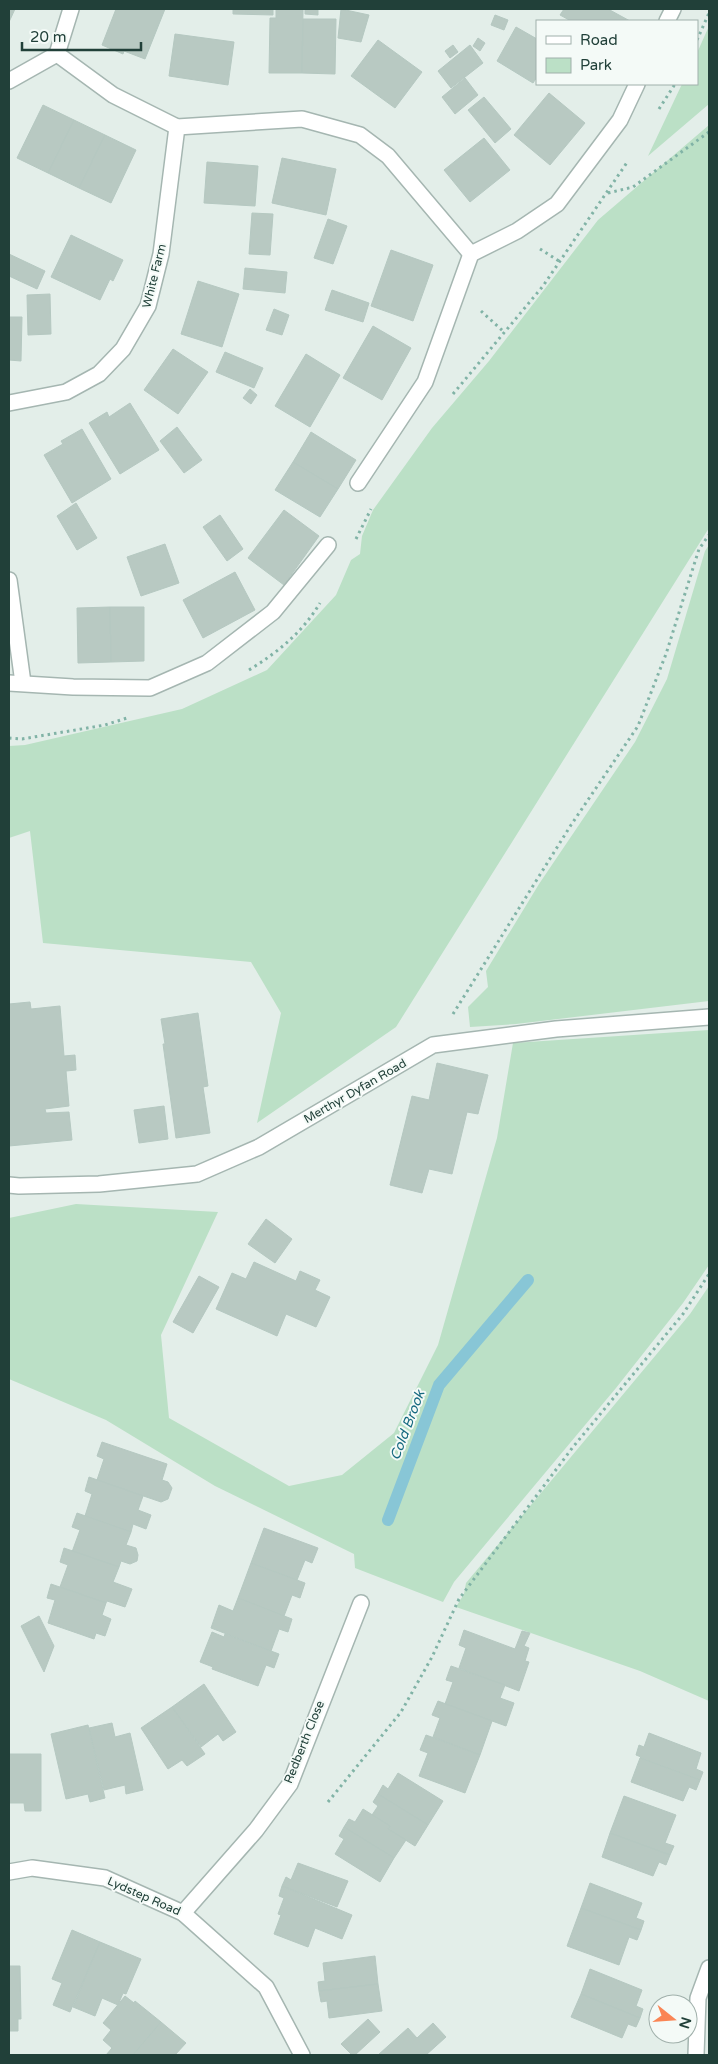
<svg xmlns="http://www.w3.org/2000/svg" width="718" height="2064" viewBox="0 0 718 2064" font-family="'Varela Round',sans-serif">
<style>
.green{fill:#bbe0c6}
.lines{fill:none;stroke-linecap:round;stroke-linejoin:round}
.stream{stroke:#88c6d6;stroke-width:12}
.building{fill:#b8c9c2;stroke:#b5c8c1}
.minor-casing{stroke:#a5b6b1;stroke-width:18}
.path{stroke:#81b3a6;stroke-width:3;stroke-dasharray:2.5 4;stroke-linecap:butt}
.minor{stroke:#fff;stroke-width:15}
.labels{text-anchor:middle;stroke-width:4;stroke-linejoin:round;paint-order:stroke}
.street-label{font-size:12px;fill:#214039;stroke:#f4faf7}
.water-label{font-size:14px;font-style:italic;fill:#176a80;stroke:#f4faf7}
</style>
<rect width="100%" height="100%" fill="#e3eee9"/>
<!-- green -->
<g class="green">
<path d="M709,26V104L648,156L682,84H697V53Z"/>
<path d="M709,125V528L396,1027L257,1123L281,1013L251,962L43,943L30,831L9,838V746L25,745L182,709L267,670L336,595L351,560L360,554L362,536L373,510L432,428L489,361L598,220Z"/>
<path d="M709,545V1001L516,1024L470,1027L468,1007L488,987L486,971L539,884L635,742L667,679L705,551Z"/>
<path d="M709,1030V1265L683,1303L616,1388L454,1582L443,1602L355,1568L354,1554L215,1486L106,1420L9,1379V1218L76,1204L218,1212L161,1335L169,1418L289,1486L342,1475L394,1433L438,1345L497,1138L513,1043Z"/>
<path d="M709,1286V1701L640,1671L456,1607L464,1594L466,1583L690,1314Z"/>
</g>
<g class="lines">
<!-- stream -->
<path class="stream" d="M388,1520L439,1385L528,1280"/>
</g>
<!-- building -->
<g class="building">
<path d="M9,9H15L9,22Z"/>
<path d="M116,9H165L145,59L124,51L123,54L102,45Z"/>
<path d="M233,9H273V15L233,14Z"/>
<path d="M276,9H303L302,73H269L270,18H276Z"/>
<path d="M305,9H318V15L305,14Z"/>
<path d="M341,9L369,15L361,42L338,38Z"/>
<path d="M564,9H608L630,21H571L560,15Z"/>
<path d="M495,15L508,20L504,30L491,25Z"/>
<path d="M303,19H336L335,74L302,73Z"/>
<path d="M516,27L537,39V77L533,83L497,61Z"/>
<path d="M175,34L234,42L228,85L169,76Z"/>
<path d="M478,38L485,43L480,51L473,46Z"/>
<path d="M378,40L422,72L395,108L351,76Z"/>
<path d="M453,45L458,52L450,58L445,51Z"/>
<path d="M470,45L483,63L451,88L438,71Z"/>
<path d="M465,78L478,95L455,114L442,97Z"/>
<path d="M549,93L585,123L550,165L514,135Z"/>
<path d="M484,97L511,129L495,143L468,110Z"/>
<path d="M43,105L74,120L48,173L17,158Z"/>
<path d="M74,120L105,135L79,188L48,173Z"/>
<path d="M105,135L136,150L111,203L79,188Z"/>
<path d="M484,138L510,170L470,202L444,170Z"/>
<path d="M282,158L336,169L326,215L272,203Z"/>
<path d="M207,162L258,166L255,206L204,203Z"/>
<path d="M252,213L273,214L270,255L249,254Z"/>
<path d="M328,219L347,226L333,264L314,258Z"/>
<path d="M71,235L123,260L113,281L110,279L100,300L51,277Z"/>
<path d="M391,250L433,265L413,321L371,306Z"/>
<path d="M9,254L45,271L37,289L9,276Z"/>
<path d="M245,268L287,272L285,293L243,289Z"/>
<path d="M198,281L239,294L222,347L181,334Z"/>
<path d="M332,290L369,303L363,322L325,310Z"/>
<path d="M50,294L51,334L28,335L27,295Z"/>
<path d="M274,309L289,315L282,335L266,330Z"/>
<path d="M9,317H22L21,361L9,360Z"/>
<path d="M373,326L411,348L382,400L343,378Z"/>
<path d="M173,349L208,372L178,414L144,390Z"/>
<path d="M225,352L263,368L254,388L216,372Z"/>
<path d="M306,354L340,375L310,427L275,406Z"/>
<path d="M250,389L257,395L251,404L243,398Z"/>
<path d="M130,403L159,450L120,474L89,423L107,412L109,417Z"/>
<path d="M177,427L202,460L184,473L160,441Z"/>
<path d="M82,429L111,479L72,503L44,455L63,444L61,441Z"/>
<path d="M311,432L356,460L338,489L293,462Z"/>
<path d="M293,462L338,489L320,517L275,490Z"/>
<path d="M76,503L97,538L77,550L57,516Z"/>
<path d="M284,510L319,536L284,585L248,558Z"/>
<path d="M220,515L243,549L227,561L203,527Z"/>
<path d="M165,544L179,583L141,596L127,557Z"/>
<path d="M235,572L255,610L203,638L183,600Z"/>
<path d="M110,607L111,662L78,663L77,608Z"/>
<path d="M110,607H144V661L111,662Z"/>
<path d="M30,1002L31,1009L60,1006L64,1056L75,1055L76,1070L66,1071L69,1106L45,1109L46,1113L69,1112L72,1140L9,1146V1004Z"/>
<path d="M198,1013L208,1086L203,1087L210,1133L176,1138L163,1044H165L161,1019Z"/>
<path d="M437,1063L488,1075L478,1114L467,1112L452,1174L429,1169L422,1193L390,1185L412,1096L429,1100Z"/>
<path d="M164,1106L168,1139L139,1143L134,1110Z"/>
<path d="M266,1219L292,1239L275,1263L248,1244Z"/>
<path d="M254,1262L296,1281L300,1271L320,1280L315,1290L330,1297L316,1327L286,1314L277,1336L216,1309L232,1273L246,1279Z"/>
<path d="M199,1276L219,1287L193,1333L173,1322Z"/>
<path d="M102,1442L167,1464L162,1480L168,1482L172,1488L168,1499L161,1502L97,1480L104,1459L97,1456Z"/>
<path d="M89,1477L143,1496L138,1510L151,1515L146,1529L133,1524L131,1532L85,1516L92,1494L85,1491Z"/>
<path d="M77,1513L131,1532L126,1545L136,1548L138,1555L137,1561L130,1564L121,1561L119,1567L72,1552L80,1530L72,1527Z"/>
<path d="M264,1528L318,1548L312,1563L305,1560L297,1580L251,1563Z"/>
<path d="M64,1548L119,1567L113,1582L132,1589L125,1607L107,1601L106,1603L60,1587L68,1565L60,1562Z"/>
<path d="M251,1563L305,1583L300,1598L292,1595L284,1616L238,1598Z"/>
<path d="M51,1584L106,1603L102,1615L111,1619L105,1636L96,1633L94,1639L48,1623L55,1600L47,1598Z"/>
<path d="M238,1598L292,1619L288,1632L279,1629L271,1651L211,1628L219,1605L233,1611Z"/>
<path d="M39,1616L54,1646L44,1672L21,1626Z"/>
<path d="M464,1630L515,1649L522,1631L530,1633L524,1646L529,1648L525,1661L529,1662L519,1691L459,1668L466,1648L459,1645Z"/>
<path d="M212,1632L224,1637L225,1634L279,1654L274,1668L266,1665L258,1686L212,1669L213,1667L200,1662Z"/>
<path d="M451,1666L505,1685L500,1698L514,1703L506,1726L445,1704L453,1682L446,1680Z"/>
<path d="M204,1684L236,1732L223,1741L218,1734L201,1747L172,1707Z"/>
<path d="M438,1701L492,1721L480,1755L433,1737L440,1718L432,1715Z"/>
<path d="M172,1707L205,1754L187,1766L182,1760L168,1769L141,1728Z"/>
<path d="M112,1723L115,1737L130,1733L143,1790L126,1794L125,1785L104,1790L89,1728Z"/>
<path d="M88,1725L105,1798L90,1802L88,1794L66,1799L51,1734Z"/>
<path d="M649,1733L701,1753L696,1769L703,1772L700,1780L640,1758L641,1757L636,1755L639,1745L644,1747Z"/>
<path d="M426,1735L480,1755L465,1793L419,1776L428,1753L420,1750Z"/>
<path d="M9,1754H41V1811H25L24,1803H9Z"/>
<path d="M640,1758L700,1780L696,1790L689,1787L683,1801L631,1782Z"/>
<path d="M398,1773L443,1801L428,1825L378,1794L383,1785L388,1789Z"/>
<path d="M378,1794L428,1825L415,1846L388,1829L390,1826L372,1815L378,1806L373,1802Z"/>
<path d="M624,1796L676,1815L665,1843L674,1846L670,1855L610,1833Z"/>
<path d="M363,1809L390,1826L388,1829L406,1840L394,1858L344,1827L349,1819L355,1822Z"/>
<path d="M344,1827L394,1858L380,1882L335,1854L344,1839L339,1836Z"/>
<path d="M610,1833L670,1855L666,1865L659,1862L653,1876L602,1857Z"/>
<path d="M298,1863L348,1881L337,1907L282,1886L286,1877L291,1880Z"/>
<path d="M590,1883L642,1903L636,1918L644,1921L641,1930L581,1908Z"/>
<path d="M282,1886L352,1915L342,1939L315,1928L308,1947L274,1934L281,1915L278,1914L284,1898L279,1896Z"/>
<path d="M581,1908L641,1930L637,1940L629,1937L619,1965L567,1946Z"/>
<path d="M72,1930L100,1942L70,2012L53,2005L62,1983L52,1979Z"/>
<path d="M100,1942L141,1959L126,1994L123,1993L118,2005L102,1998L95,2016L73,2007Z"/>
<path d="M375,1956L378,1984L319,1991L318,1982L325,1981L323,1963Z"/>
<path d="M9,1966H20L21,2019H18V2031H9Z"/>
<path d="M590,1969L642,1990L636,2006L643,2009L640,2018L581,1994Z"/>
<path d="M378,1984L382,2011L329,2018L327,2001L321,2002L319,1991Z"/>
<path d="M581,1994L640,2018L636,2027L628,2024L622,2038L571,2017Z"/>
<path d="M125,1996L134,2003L135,2001L161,2022L133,2055H106L112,2048L103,2040L111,2030L103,2023Z"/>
<path d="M368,2019L380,2032L355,2055H352L341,2044Z"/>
<path d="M161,2022L186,2043L175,2055H133Z"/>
<path d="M433,2023L446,2037L426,2055H378L408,2028L417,2038Z"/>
</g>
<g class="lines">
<defs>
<g id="minor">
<path d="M71,9L57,54L113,95L177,127L302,119L360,135L388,156L471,254"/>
<path d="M667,21L673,9"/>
<path d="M9,81L57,54"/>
<path d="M9,403L66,392L99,374L123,349L148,306L161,254L177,127"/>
<path d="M358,483L425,382L471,254L517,231L557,204L620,120L637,84"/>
<path d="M9,580L23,683"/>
<path d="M9,683L73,687L150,688L207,663L273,612L328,545"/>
<path d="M9,1185L19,1186L99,1184L197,1174L259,1147L433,1045L556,1029L709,1017"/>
<path d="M9,1872L32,1868L105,1878L183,1913L266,1987L302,2055"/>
<path d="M183,1913L256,1830L290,1784L361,1603"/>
<path d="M696,2055L698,1998L709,1968"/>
</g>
</defs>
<!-- minor casing -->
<use href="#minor" class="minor-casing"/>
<!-- path -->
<g class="path">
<path d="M697,40L709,13"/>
<path d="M659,109L675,84"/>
<path d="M608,193L633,187L709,132"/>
<path d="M540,249L559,261"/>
<path d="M481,311L504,332"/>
<path d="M453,394L543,286L628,161"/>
<path d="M356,539L371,509"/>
<path d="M249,670C278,652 302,633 320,603"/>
<path d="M9,738L22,739L105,725L127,718"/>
<path d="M453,1014L571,825L638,726L666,654L699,549L709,535"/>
<path d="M328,1802L401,1712L432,1657L459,1599L573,1447L683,1314L709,1274"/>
</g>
<!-- minor -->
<use href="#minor" class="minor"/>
</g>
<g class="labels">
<!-- street labels -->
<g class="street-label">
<text transform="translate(154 276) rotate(-76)" y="4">White Farm</text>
<text transform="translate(355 1091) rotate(-30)" y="4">Merthyr Dyfan Road</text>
<text transform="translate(304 1742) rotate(-68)" y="4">Redberth Close</text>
<text transform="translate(144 1896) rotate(24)" y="4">Lydstep Road</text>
</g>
<!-- water labels -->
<g class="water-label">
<text transform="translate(407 1425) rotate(-69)" y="5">Cold Brook</text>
</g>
</g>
<!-- border -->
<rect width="718" height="2064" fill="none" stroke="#214039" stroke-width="20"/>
<!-- legend -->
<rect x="536" y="20" width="162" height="65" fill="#f4faf7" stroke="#a0b0ab"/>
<rect x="546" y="36" width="25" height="8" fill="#ffffff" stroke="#a0b0ab"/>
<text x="580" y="45" font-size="15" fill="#214039">Road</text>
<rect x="546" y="58" width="25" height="15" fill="#bbe0c6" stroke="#a0b0ab"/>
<text x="580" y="70" font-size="15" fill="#214039">Park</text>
<!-- north arrow -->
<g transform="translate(673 2019) rotate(107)"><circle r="24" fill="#f4faf7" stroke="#a0b0ab"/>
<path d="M0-4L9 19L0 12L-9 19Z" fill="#fa8555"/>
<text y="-8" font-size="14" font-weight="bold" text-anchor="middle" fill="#214039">N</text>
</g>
<!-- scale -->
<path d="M22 42v8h119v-8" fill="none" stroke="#214039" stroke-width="2.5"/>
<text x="30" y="42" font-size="15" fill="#214039" stroke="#f4faf7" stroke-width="4" paint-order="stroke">20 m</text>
</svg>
